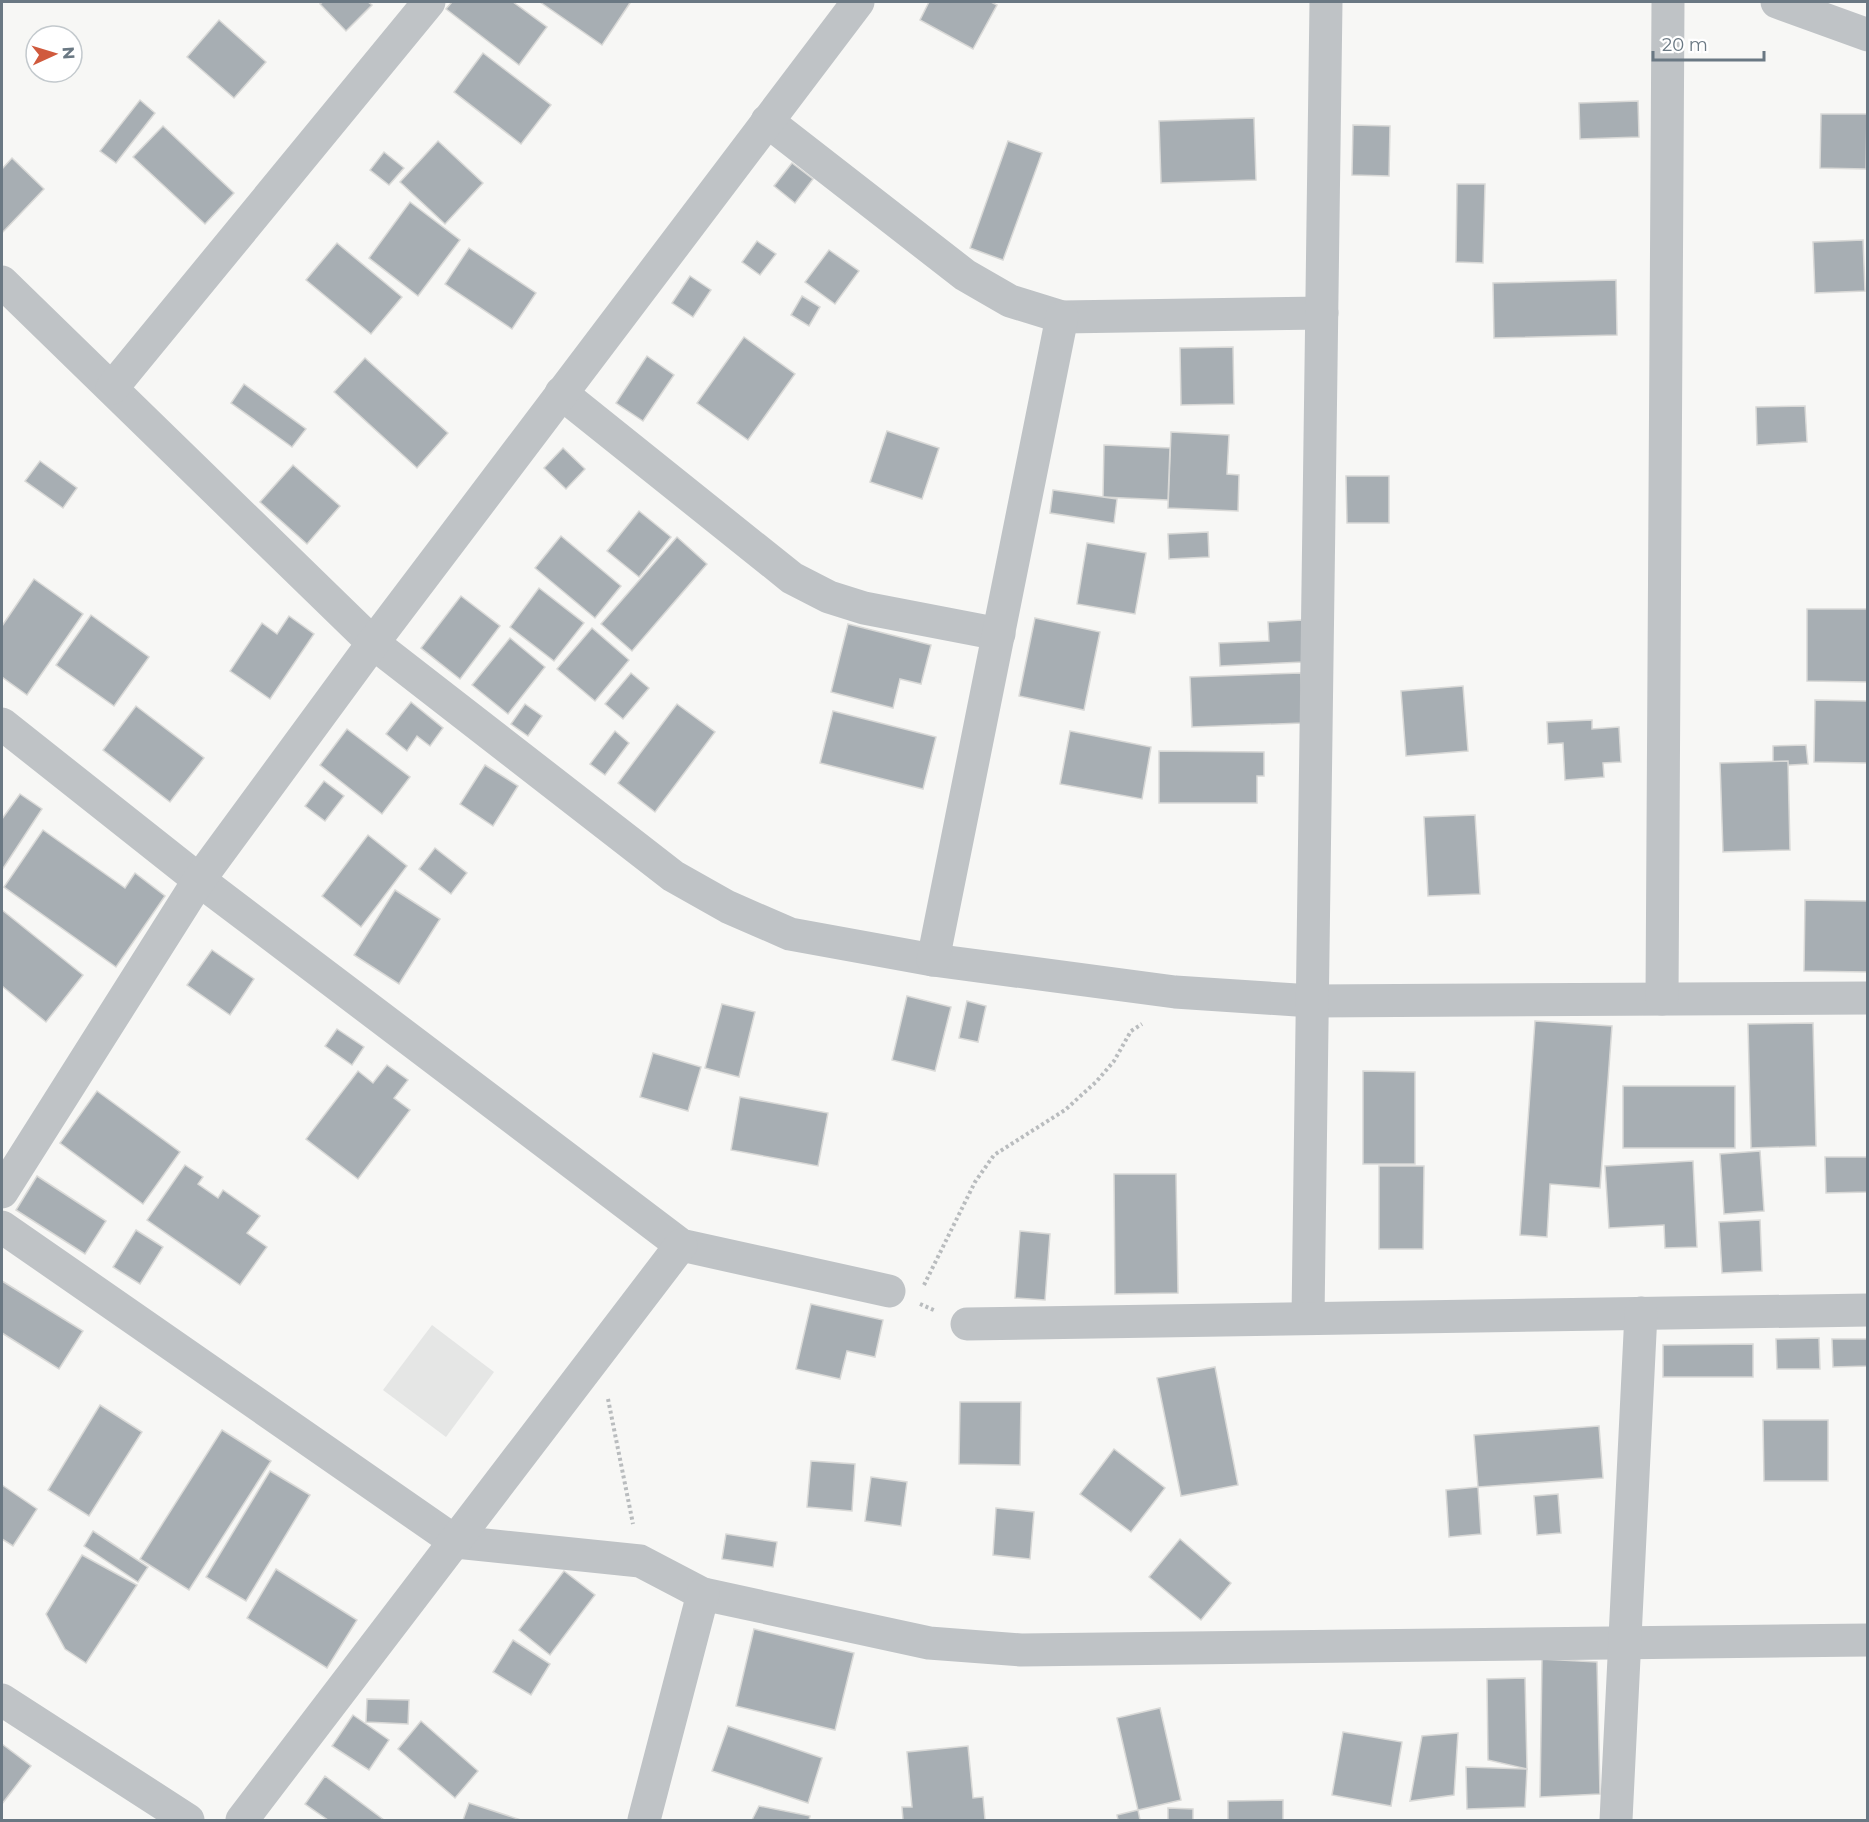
<svg xmlns="http://www.w3.org/2000/svg" width="1869" height="1822" viewBox="0 0 1869 1822" font-family="Montserrat,sans-serif">
<style>
.built{fill:#e5e6e5}
.building{fill:#a7aeb3;stroke:#d9d9d7;stroke-width:1.5}
.lines{fill:none;stroke-linecap:round;stroke-linejoin:round}
.path{stroke:#b9bcbe;stroke-width:4;stroke-dasharray:3 3;stroke-linecap:butt}
.minor{stroke:#bfc3c6;stroke-width:33}
</style>
<rect width="100%" height="100%" fill="#f7f7f5"/>
<!-- built -->
<path class="built" d="M432,1325L494,1372L446,1437L383,1390Z"/>
<!-- building -->
<g class="building">
<path d="M323,2H368L372,5L346,31L320,4Z"/>
<path d="M452,2H513L547,27L519,65L446,9Z"/>
<path d="M540,2H628L630,3L602,45Z"/>
<path d="M929,2H991L997,5L973,49L920,20Z"/>
<path d="M219,20L266,62L234,98L187,57Z"/>
<path d="M483,53L551,105L521,144L454,92Z"/>
<path d="M140,100L155,113L116,163L100,151Z"/>
<path d="M1638,101L1639,137L1580,139L1579,103Z"/>
<path d="M1821,114H1867L1866,169L1820,168Z"/>
<path d="M1254,118L1256,180L1161,183L1159,121Z"/>
<path d="M1353,125L1390,126L1389,176L1352,175Z"/>
<path d="M163,126L234,193L205,224L133,157Z"/>
<path d="M438,141L483,183L445,224L400,182Z"/>
<path d="M1008,141L1042,153L1003,260L970,248Z"/>
<path d="M384,152L404,168L389,185L370,170Z"/>
<path d="M12,158L44,189L2,233V169Z"/>
<path d="M792,163L813,179L795,203L774,186Z"/>
<path d="M1457,184H1485L1483,263L1456,262Z"/>
<path d="M410,202L460,240L418,296L369,258Z"/>
<path d="M1863,240L1865,291L1815,293L1813,242Z"/>
<path d="M757,241L776,254L760,275L742,262Z"/>
<path d="M337,243L402,297L371,334L306,280Z"/>
<path d="M469,248L536,293L512,329L445,284Z"/>
<path d="M829,250L859,271L835,304L805,282Z"/>
<path d="M690,276L711,290L693,317L672,303Z"/>
<path d="M1616,280L1617,335L1494,338L1493,283Z"/>
<path d="M802,296L820,307L809,326L791,315Z"/>
<path d="M744,337L795,374L748,440L697,403Z"/>
<path d="M1233,347L1234,404L1181,405L1180,348Z"/>
<path d="M647,356L674,375L643,421L616,403Z"/>
<path d="M365,358L448,433L417,468L334,392Z"/>
<path d="M244,384L306,429L292,447L231,403Z"/>
<path d="M1805,406L1807,442L1757,445L1756,407Z"/>
<path d="M887,431L939,448L922,499L870,482Z"/>
<path d="M1171,432L1229,435L1227,474L1239,475L1238,511L1168,508Z"/>
<path d="M1104,445L1170,448L1168,500L1103,497Z"/>
<path d="M563,448L585,469L566,489L544,468Z"/>
<path d="M40,461L77,488L63,508L25,481Z"/>
<path d="M293,465L340,506L307,544L260,502Z"/>
<path d="M1346,476H1389V523H1347Z"/>
<path d="M1053,490L1117,499L1114,523L1050,513Z"/>
<path d="M639,511L671,537L639,577L607,551Z"/>
<path d="M1208,532L1209,557L1169,559L1168,534Z"/>
<path d="M561,536L621,586L595,618L535,568Z"/>
<path d="M677,537L707,564L632,651L601,624Z"/>
<path d="M1087,543L1146,553L1135,614L1077,604Z"/>
<path d="M34,579L83,614L27,695L2,677V626Z"/>
<path d="M539,588L584,623L554,661L510,627Z"/>
<path d="M461,596L500,626L460,679L421,648Z"/>
<path d="M1807,609H1868V682L1807,681Z"/>
<path d="M91,615L149,657L114,706L56,665Z"/>
<path d="M289,616L314,634L270,699L230,671L262,623L277,634Z"/>
<path d="M1035,618L1100,632L1084,710L1019,696Z"/>
<path d="M1302,620L1304,662L1220,666L1219,643L1269,641L1268,622Z"/>
<path d="M848,624L931,645L921,684L900,679L893,708L831,692Z"/>
<path d="M592,628L629,660L595,701L557,669Z"/>
<path d="M510,638L545,667L508,714L472,685Z"/>
<path d="M631,673L649,688L623,719L605,704Z"/>
<path d="M1301,673L1303,723L1192,727L1190,677Z"/>
<path d="M1463,686L1468,751L1406,756L1401,691Z"/>
<path d="M1815,700L1868,701V763L1814,762Z"/>
<path d="M411,702L443,728L430,746L417,736L407,751L386,734Z"/>
<path d="M525,704L542,716L528,736L511,724Z"/>
<path d="M677,704L715,732L655,812L618,783Z"/>
<path d="M136,706L204,758L170,802L103,750Z"/>
<path d="M833,711L936,737L923,789L820,763Z"/>
<path d="M1592,720V729L1619,727L1621,762L1603,763L1604,777L1565,780L1563,743L1548,744L1547,722Z"/>
<path d="M347,729L410,777L382,814L320,765Z"/>
<path d="M615,731L629,743L605,775L590,764Z"/>
<path d="M1070,731L1151,747L1142,799L1060,784Z"/>
<path d="M1806,745L1808,764L1773,766V746Z"/>
<path d="M1159,751L1264,752V776H1257V803H1159Z"/>
<path d="M1788,761L1790,850L1723,852L1720,763Z"/>
<path d="M485,765L518,786L493,826L460,804Z"/>
<path d="M324,781L344,796L325,821L305,806Z"/>
<path d="M20,794L42,809L2,870V819Z"/>
<path d="M1475,815L1480,894L1428,896L1424,817Z"/>
<path d="M43,830L125,888L135,873L165,896L116,967L4,887Z"/>
<path d="M368,835L407,866L361,927L322,896Z"/>
<path d="M435,848L467,873L451,894L419,869Z"/>
<path d="M395,890L440,919L399,984L354,955Z"/>
<path d="M1805,900L1868,901V972L1804,971Z"/>
<path d="M2,910L83,975L46,1022L2,986Z"/>
<path d="M212,950L254,979L230,1015L187,985Z"/>
<path d="M907,996L951,1007L935,1071L892,1060Z"/>
<path d="M967,1001L986,1006L978,1042L959,1038Z"/>
<path d="M722,1004L755,1012L739,1077L705,1068Z"/>
<path d="M1535,1021L1612,1026L1600,1188L1550,1184L1547,1237L1520,1235Z"/>
<path d="M1813,1023L1816,1146L1751,1148L1748,1024Z"/>
<path d="M337,1029L364,1047L352,1065L325,1046Z"/>
<path d="M653,1053L701,1067L688,1111L640,1097Z"/>
<path d="M387,1065L408,1080L394,1098L410,1110L358,1179L306,1139L358,1071L373,1083Z"/>
<path d="M1363,1071L1415,1072V1164H1363Z"/>
<rect x="1623" y="1086" width="112" height="62"/>
<path d="M97,1091L180,1152L143,1204L60,1143Z"/>
<path d="M740,1097L828,1113L818,1166L731,1150Z"/>
<path d="M1760,1151L1764,1211L1724,1214L1720,1154Z"/>
<path d="M1825,1157H1868V1192L1826,1193Z"/>
<path d="M1693,1161L1697,1247L1665,1248L1664,1225L1609,1228L1605,1166Z"/>
<path d="M185,1165L203,1177L198,1184L218,1198L223,1190L260,1216L247,1233L267,1247L240,1285L147,1220Z"/>
<path d="M1379,1166H1424L1423,1249H1379Z"/>
<path d="M1114,1174H1176L1178,1293L1115,1294Z"/>
<path d="M37,1176L106,1221L85,1254L16,1210Z"/>
<path d="M1760,1220L1762,1271L1722,1273L1719,1222Z"/>
<path d="M136,1230L163,1247L140,1284L113,1267Z"/>
<path d="M1020,1231L1050,1234L1045,1300L1015,1298Z"/>
<path d="M2,1281L83,1331L59,1369L2,1333Z"/>
<path d="M811,1304L883,1320L875,1357L847,1351L840,1379L796,1369Z"/>
<path d="M1819,1338L1820,1369H1777L1776,1339Z"/>
<path d="M1832,1339H1868V1366L1833,1367Z"/>
<path d="M1753,1344V1377H1663V1345Z"/>
<path d="M1215,1367L1238,1485L1181,1496L1157,1378Z"/>
<path d="M960,1402H1021L1020,1465L959,1464Z"/>
<path d="M100,1405L142,1432L89,1516L48,1490Z"/>
<path d="M1763,1420H1828V1481H1764Z"/>
<path d="M1599,1426L1603,1478L1478,1487L1474,1435Z"/>
<path d="M222,1430L271,1461L189,1590L140,1559Z"/>
<path d="M1114,1449L1165,1488L1131,1532L1080,1494Z"/>
<path d="M811,1461L855,1464L852,1511L807,1507Z"/>
<path d="M270,1471L310,1495L246,1601L206,1577Z"/>
<path d="M871,1477L907,1482L901,1526L865,1521Z"/>
<path d="M2,1485L37,1509L13,1546L2,1539Z"/>
<path d="M1478,1487L1481,1534L1449,1537L1446,1490Z"/>
<path d="M1558,1494L1561,1533L1537,1535L1534,1496Z"/>
<path d="M996,1508L1034,1512L1030,1559L993,1555Z"/>
<path d="M93,1531L148,1567L138,1582L84,1546Z"/>
<path d="M726,1534L777,1542L773,1567L722,1559Z"/>
<path d="M1180,1539L1231,1583L1201,1620L1149,1577Z"/>
<path d="M82,1555L137,1585L86,1663L65,1649L46,1614Z"/>
<path d="M276,1569L357,1620L327,1668L247,1618Z"/>
<path d="M564,1571L595,1595L550,1655L519,1630Z"/>
<path d="M754,1629L854,1653L835,1730L736,1706Z"/>
<path d="M513,1640L550,1664L531,1695L493,1672Z"/>
<path d="M1542,1659L1597,1662L1600,1794L1540,1797Z"/>
<path d="M1525,1678L1527,1769L1488,1760L1487,1679Z"/>
<path d="M367,1699L409,1700L408,1724L366,1722Z"/>
<path d="M1160,1708L1181,1800L1138,1810L1117,1718Z"/>
<path d="M353,1715L389,1740L369,1770L332,1746Z"/>
<path d="M421,1721L478,1771L455,1798L398,1749Z"/>
<path d="M728,1726L822,1758L808,1803L712,1771Z"/>
<path d="M1343,1732L1402,1742L1391,1806L1332,1795Z"/>
<path d="M1458,1733L1454,1795L1410,1801L1422,1736Z"/>
<path d="M2,1744L31,1766L2,1804Z"/>
<path d="M968,1746L973,1798L983,1797L985,1820H903L902,1807H912L907,1752Z"/>
<path d="M1466,1767L1527,1769L1525,1807L1467,1809Z"/>
<path d="M325,1776L384,1820H328L305,1804Z"/>
<path d="M1283,1800V1820H1228V1801Z"/>
<path d="M469,1803L521,1820H463Z"/>
<path d="M759,1806L810,1816L809,1820H752Z"/>
<path d="M1168,1808L1193,1809V1820H1168Z"/>
<path d="M1138,1810L1140,1820H1118L1117,1815Z"/>
</g>
<g class="lines">
<!-- path -->
<g class="path">
<path d="M924,1285L975,1182L994,1155L1065,1110L1096,1082L1114,1061L1131,1031L1142,1024"/>
<path d="M920,1304L936,1311"/>
<path d="M608,1399L633,1524"/>
</g>
<!-- minor -->
<g class="minor">
<path d="M1777,2L1868,35"/>
<path d="M767,121L965,275L1010,301L1062,317L1322,313"/>
<path d="M2,282L373,643L673,876L728,907L790,934L933,960L1175,992L1312,1001L1868,998"/>
<path d="M112,388L429,2"/>
<path d="M561,393L792,578L829,597L864,608L999,634"/>
<path d="M2,724L199,880L681,1245L889,1291"/>
<path d="M933,960L1062,317"/>
<path d="M1662,999L1668,2"/>
<path d="M2,1192L199,880L373,643L858,2"/>
<path d="M2,1227L456,1542L640,1561L703,1594L929,1643L1021,1650L1868,1640"/>
<path d="M1308,1318L1326,2"/>
<path d="M967,1324L1868,1310"/>
<path d="M2,1700L188,1820"/>
<path d="M242,1820L681,1245"/>
<path d="M644,1820L703,1594"/>
<path d="M1616,1820L1641,1313"/>
</g>
</g>
<!-- border -->
<rect width="1869" height="1822" fill="none" stroke="#6a7883" stroke-width="6"/>
<!-- north arrow -->
<g transform="translate(54 54) rotate(86)"><circle r="28" fill="#ffffff" stroke="#c3c9cd" stroke-width="1.5"/>
<path d="M0-4.5L10 22L0 15L-10 22Z" fill="#d05a3d"/>
<text y="-9" font-size="16" font-weight="bold" text-anchor="middle" fill="#6a7883">N</text>
</g>
<!-- scale -->
<path d="M1653 51v9h111v-9" fill="none" stroke="#6a7883" stroke-width="3"/>
<text x="1662" y="51" font-size="18" fill="#6a7883" stroke="#ffffff" stroke-width="4.5" paint-order="stroke">20 m</text>
</svg>
